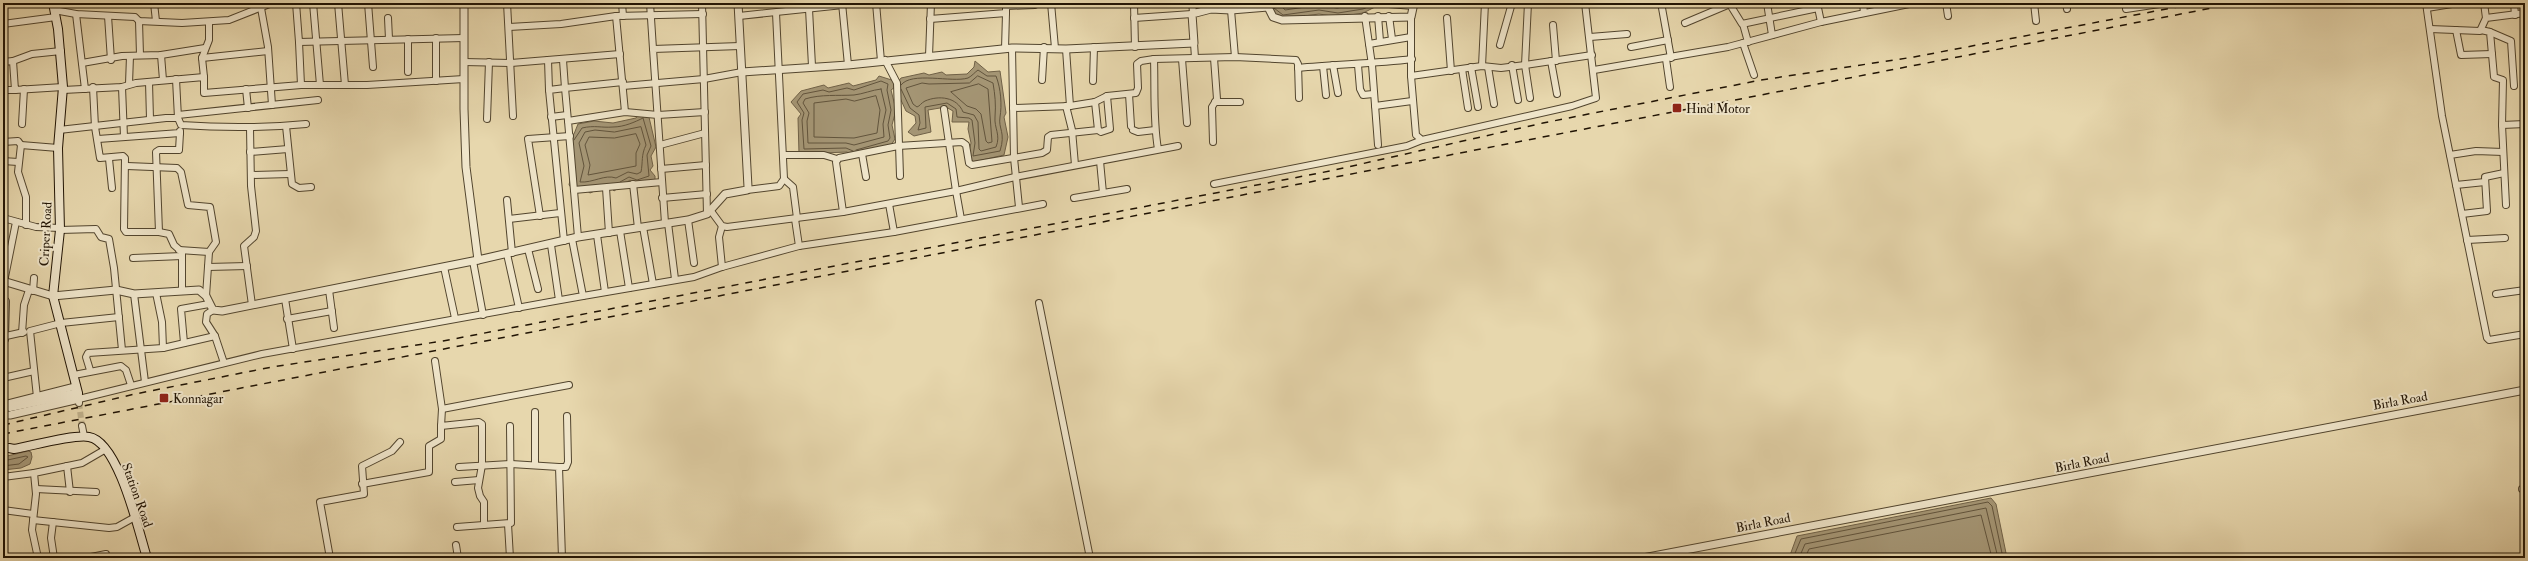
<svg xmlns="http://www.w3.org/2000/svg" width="2528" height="561" viewBox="0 0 2528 561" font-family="'IM FELL Double Pica',serif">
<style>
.water{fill:#a49574;stroke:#706147}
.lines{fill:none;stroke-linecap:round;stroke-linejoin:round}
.shore{stroke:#62543c;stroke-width:1}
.minor-tunnel{stroke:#bfb08b;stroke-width:6;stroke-dasharray:6 3;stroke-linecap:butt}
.secondary-tunnel{stroke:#bfb08b;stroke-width:8;stroke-dasharray:8 4;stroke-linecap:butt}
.minor-casing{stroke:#52452e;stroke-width:8}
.tertiary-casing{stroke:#52452e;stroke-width:9}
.secondary-casing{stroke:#211404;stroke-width:10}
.minor{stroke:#efe5ca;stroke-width:6}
.tertiary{stroke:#efe5ca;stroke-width:7}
.secondary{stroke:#efe5ca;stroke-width:8}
.rail{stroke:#211404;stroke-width:1.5;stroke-dasharray:7 7;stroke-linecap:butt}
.poi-dot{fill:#8f2418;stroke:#efe5ca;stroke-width:1.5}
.labels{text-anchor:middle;stroke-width:4;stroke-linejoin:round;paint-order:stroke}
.poi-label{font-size:13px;fill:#211404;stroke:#efe5ca;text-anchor:start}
.street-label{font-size:13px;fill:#211404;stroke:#efe5ca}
</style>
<rect width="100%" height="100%" fill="#e7d7ad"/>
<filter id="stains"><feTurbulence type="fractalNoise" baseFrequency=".005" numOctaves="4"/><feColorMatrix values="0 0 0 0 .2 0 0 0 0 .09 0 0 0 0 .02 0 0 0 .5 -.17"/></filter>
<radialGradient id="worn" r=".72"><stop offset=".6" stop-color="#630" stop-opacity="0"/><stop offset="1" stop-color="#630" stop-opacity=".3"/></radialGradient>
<!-- water -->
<g class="water">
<path d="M1270,3H1383L1363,13L1338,17L1319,14L1281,19L1270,9Z"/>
<path d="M975,61L988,72L1000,71L1006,113L1004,117L1008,137L1004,155L973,162L967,158L971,143L968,129L969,122H952L953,111L946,107L928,110L931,132L914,136L908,132L916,123L915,116L906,111L895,87L891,90L896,110L892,125L895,139L891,145L855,157L847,152L799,154L798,118L801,114L791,102L801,91L824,85L828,88L849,83L853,86L876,80L879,76L898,82L901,78L924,73L929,75L942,72L946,75L967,74L974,67Z"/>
<path d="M648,113L656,147L651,156L653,166L650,170L655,176V185L644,181L638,185L630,180L614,191L609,185L590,193L586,190L576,193L569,185L572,170L568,139L574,134L578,124L594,121L613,123L636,118L639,114Z"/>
<path d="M28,451L31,452L32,457L30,464L21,468L3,470V457Z"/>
<path d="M1991,498L1996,504L2007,558H1789L1797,536Z"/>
</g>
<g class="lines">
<!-- shore -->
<g class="shore">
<path d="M1274,3V8L1283,15L1319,10L1338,13L1363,9L1377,3"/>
<path d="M1279,3L1285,10L1319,5L1337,8L1364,3"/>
<path d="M978,76L993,83C995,95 996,104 995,117C994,128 1001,135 996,147L981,151L979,149L978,122L974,115L963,112C957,97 939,95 925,101C921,103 920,106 917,107L913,104L906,88L922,83L929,84L969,83Z"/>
<path d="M979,84L988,89L992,142L988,143L986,141L981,114L976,109L967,106L951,92Z"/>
<path d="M901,85C911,71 952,83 968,78C972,76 975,72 978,70L987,76H996C1001,89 1002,105 1000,117C998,129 1006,132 1000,151L973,156L975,143L972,120L969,118L957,117L956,109L947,103L925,107L926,128L918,130L920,123L919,115L910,108L901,89"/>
<path d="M881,89L886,110L883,124L884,137L854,145L846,143H808L807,121L809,113L803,103L805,99C821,94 838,96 854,95C863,94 872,90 881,89Z"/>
<path d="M876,96L880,110L877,133L854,138L814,137V103L846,99L854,101Z"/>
<path d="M641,127L646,145C641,155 643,162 641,172L637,174L628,172L616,178C605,174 593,183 580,182L584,166L579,143L585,132L595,130L614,132Z"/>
<path d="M636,134L640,144L636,153V166L588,175L590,165L585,145L589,137L614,138Z"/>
<path d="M574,140L582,128C595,125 601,128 613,127C624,127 635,122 643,118"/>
<path d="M853,151L846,148L804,149L802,120L804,113L797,102L803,94L823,90L829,92L847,88L854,90L881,81L888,84L887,90L891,110L888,125L890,138L888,141L856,150"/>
<path d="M620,182L629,177L637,180L649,176L647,155L651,146L643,118"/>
<path d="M3,461L26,456L28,457L19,464L3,466"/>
<path d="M1793,558L1801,539L1988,502L1992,506L2003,558"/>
<path d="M1799,558L1805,544L1986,508L1998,558"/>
<path d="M1805,558L1809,549L1981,515L1992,558"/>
</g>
<!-- minor-tunnel -->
<path class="minor-tunnel" d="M79,403L82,426"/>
<!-- secondary-tunnel -->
<path class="secondary-tunnel" d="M3,435L5,443L9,448"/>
<defs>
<g id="minor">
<path d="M154,3L156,21"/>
<path d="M257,3L261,8L268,47L272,105"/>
<path d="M296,3L299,42L464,38"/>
<path d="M313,3L320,85"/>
<path d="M338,3L345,85"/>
<path d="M368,3L373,67"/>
<path d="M507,3L513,116"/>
<path d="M622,3L623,16"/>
<path d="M650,3L653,49"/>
<path d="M702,3L707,214"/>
<path d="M842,3L848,65"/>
<path d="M876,3L881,61"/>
<path d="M1051,3L1055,48"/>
<path d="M1134,3L1135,47"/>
<path d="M1192,3L1193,12"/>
<path d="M1528,3L1525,65L1530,98"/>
<path d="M1729,3L1742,24L1818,8"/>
<path d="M1767,3L1772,35"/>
<path d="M1817,3L1821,22"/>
<path d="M1863,3L1864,13"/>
<path d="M1946,3L1948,16"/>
<path d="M2034,3L2036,21"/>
<path d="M2066,3L2067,9"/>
<path d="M2426,3L2442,116L2487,338L2489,340L2525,334"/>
<path d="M2484,3L2486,18"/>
<path d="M2514,3L2515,15"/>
<path d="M1389,4L1413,6"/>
<path d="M1767,5L1778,3"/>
<path d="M1662,8L1671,58"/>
<path d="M2427,8L2458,3"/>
<path d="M809,9L812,66"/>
<path d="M2126,9L2166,3"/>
<path d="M54,10L76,14L135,17L139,21L182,23L229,20L272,3"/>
<path d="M1231,10L1235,57"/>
<path d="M76,14L85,89"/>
<path d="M108,16L111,60"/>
<path d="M616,16L625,112"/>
<path d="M739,16L843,5"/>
<path d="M1365,16L1372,65L1378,145"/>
<path d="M1378,16L1380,41"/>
<path d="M1389,16L1392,39"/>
<path d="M1411,17V76L1416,135L1422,140L1572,106L1596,98L1585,3"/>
<path d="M388,18L389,39"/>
<path d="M1134,18L1192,14"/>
<path d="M1447,18L1451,71"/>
<path d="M930,19L1006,13V6L1035,5"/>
<path d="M139,21L140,55"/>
<path d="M1685,23L1730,4"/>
<path d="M3,24L56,17"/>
<path d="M1743,24L1748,42"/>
<path d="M1553,25L1556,61"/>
<path d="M509,27L561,24L616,16L703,14"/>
<path d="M2430,29L2480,31L2486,18L2525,13"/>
<path d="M2456,30L2461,55L2492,54"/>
<path d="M2481,30L2490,32L2494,77L2503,80L2502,125L2525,124"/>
<path d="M2490,32L2511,41L2514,86"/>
<path d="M1590,37L1627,34"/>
<path d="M436,38V81"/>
<path d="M408,39V72"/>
<path d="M299,42L301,85"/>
<path d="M1194,43L1195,58"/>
<path d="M1743,43L1754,75"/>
<path d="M1369,44L1411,37"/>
<path d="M1500,45L1512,3"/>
<path d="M1631,47L1668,40"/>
<path d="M1012,48L1014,158L1019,207"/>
<path d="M1005,49L1006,13"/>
<path d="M61,51L32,54L13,61L15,90L63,87"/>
<path d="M161,55L163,80"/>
<path d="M929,56L931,3"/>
<path d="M202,58L268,51"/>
<path d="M1154,59C1155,88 1153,121 1158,149"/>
<path d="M1182,59L1187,123"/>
<path d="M1666,59L1670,87"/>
<path d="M548,60L549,90"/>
<path d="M563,60L565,88L549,90L564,241"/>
<path d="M885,60L897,83L900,176"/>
<path d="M1551,61L1557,94"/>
<path d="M3,62L13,61"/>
<path d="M464,62L511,63L620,54"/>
<path d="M82,63L122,56L161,55L205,48"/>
<path d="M1333,65L1338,93"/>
<path d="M1358,65L1360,89L1363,95L1373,94"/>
<path d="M1512,65L1518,100"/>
<path d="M1323,66L1326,95"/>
<path d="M1482,66L1485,3"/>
<path d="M1471,67L1478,107"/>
<path d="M1488,67L1494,104"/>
<path d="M1298,68C1336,64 1374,64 1412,59"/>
<path d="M1462,69L1468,108"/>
<path d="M1594,70L1728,47L1821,22L1914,3"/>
<path d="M1411,76L1482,66L1501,68L1525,65L1592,55"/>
<path d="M204,77L202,58L209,40V22"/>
<path d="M176,79L178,118"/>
<path d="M1042,80L1044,47"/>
<path d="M1093,81L1094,47"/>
<path d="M149,82L150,119"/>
<path d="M129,84L130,56"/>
<path d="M623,86L704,79L742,72"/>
<path d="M93,87L95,127L100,158L123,156L125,158L124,229L126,232H159L156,152L159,150H179L180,133"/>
<path d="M122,87L124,137"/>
<path d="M246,89L248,108"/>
<path d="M3,90H15"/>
<path d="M63,90L122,87L136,83L204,77V93L301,85H367L464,79"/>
<path d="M1129,94L1131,126"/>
<path d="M1215,102H1240"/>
<path d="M1066,106L1072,130L1075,165"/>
<path d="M1070,106L1095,102L1107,96L1136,93L1138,88L1137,64L1141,61L1154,59L1235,57L1296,60L1298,64L1299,98"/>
<path d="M1375,106L1412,101"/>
<path d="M1013,108L1070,106L1066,49"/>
<path d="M944,109L956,191L1015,177L1178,146"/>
<path d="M178,115L318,100"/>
<path d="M551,117L567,115"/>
<path d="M487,119L489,62"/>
<path d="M568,121L565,88L623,82"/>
<path d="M22,124L24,89"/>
<path d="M2502,125L2506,205"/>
<path d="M286,126L292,184L299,188L311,187"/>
<path d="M250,128L251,186L256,231L254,237L244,246L252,305"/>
<path d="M59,130L166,118H178L181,125C223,128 264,128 306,124"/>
<path d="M1098,130L1101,132L1110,129L1107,96"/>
<path d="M1133,130L1138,132L1155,130"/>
<path d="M98,139L180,133V131"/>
<path d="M3,142L18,141L21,145L18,172L26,197V225"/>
<path d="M1213,142L1212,107L1217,99L1214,58"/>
<path d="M21,145L58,148"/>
<path d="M660,145L705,133"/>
<path d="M250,152L288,149"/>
<path d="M862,154L866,177"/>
<path d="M783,155H824L837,159"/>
<path d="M2450,155L2476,151L2503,152"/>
<path d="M109,159L112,188"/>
<path d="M3,161L18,162"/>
<path d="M1100,161L1103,193"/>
<path d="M127,166L177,168L181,172L188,205L210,207L216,242L209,252L206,296"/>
<path d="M661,169L706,165"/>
<path d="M251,175L290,174"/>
<path d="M784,179L793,187L797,218"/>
<path d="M633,184L638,228"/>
<path d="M1214,184L1407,146L1422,140"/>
<path d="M2456,185L2485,182"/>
<path d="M606,188L609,233"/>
<path d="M574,190L662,182"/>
<path d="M747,190L779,186L784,179L776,13"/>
<path d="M662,198L707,194"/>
<path d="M1074,198L1127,189"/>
<path d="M507,200L512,253"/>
<path d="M889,204L894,232"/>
<path d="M711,211L722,226L727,227L843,212L836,162L839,158L898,146L962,142L966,145L969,163L972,165L1042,153L1047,150L1048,137L1051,135L1098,130L1095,102"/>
<path d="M843,212L956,191L961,219"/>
<path d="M2462,214L2487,211L2485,177L2504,173"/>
<path d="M540,216L528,139L570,136"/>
<path d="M3,218L36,227L60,228"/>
<path d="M509,219L560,213"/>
<path d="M795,219L799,246"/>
<path d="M688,220L694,263"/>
<path d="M665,223L653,49L740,46"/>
<path d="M668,223L675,279"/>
<path d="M643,227L653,284"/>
<path d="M60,230L96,229L101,237L109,239L114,268L122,350"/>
<path d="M620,231L629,288"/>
<path d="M159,232L169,234L174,245L182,252V291"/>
<path d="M597,235L605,292"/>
<path d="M578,237L568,121L625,112L658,115L705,112"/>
<path d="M2467,240L2505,238"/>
<path d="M551,245L559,300"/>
<path d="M528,249L538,289"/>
<path d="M179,250L209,252"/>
<path d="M507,254L519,308"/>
<path d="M133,258L182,256"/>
<path d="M473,261L483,315"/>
<path d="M208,267L247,266"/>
<path d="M444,267L455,318"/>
<path d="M722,267L719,237L722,226"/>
<path d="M4,282L16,222"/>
<path d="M329,290L334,328"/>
<path d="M33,291L34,278"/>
<path d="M156,293L162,322L163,348"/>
<path d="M134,294L145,382"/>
<path d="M2496,294L2525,290"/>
<path d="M583,296L694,277L722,267L799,246L894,232L1043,204"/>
<path d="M3,299L6,301L5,339"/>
<path d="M285,299L293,349"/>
<path d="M1039,303L1090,558"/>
<path d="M213,310L207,314L206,322L215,336L224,363"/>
<path d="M287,319L332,311"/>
<path d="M22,333L24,305L29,290"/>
<path d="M184,343L181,309L209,304"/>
<path d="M3,345L6,336L24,332"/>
<path d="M435,361L442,409L441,426L479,422L482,424V465L478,488L480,496L484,502V525"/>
<path d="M90,370L86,357L88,353L163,348L215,336"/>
<path d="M74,375L121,366L126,370L131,385"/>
<path d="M3,378L34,371"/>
<path d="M37,397L30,331L61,323L119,317"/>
<path d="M79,403V399L262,354L583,296L572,239"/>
<path d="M3,407L6,404L77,386"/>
<path d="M442,409L569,385"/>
<path d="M535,412V464"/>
<path d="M82,426L84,436"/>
<path d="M67,466L70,492"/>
<path d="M459,467L511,464L559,467L562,558"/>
<path d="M559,467H566L568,462L567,416"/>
<path d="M3,477L34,473"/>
<path d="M455,482L479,480"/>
<path d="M362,484L429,472V446L441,439V426"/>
<path d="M36,489L96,492"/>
<path d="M2522,489H2525"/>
<path d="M3,510L33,514"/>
<path d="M33,520L109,528L117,527L135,517"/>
<path d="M53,522L51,538L54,558"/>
<path d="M508,524L510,558"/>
<path d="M457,527L511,523L510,426"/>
<path d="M456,545L458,558"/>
<path d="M38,558L32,530L36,494L34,473L82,463L106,449"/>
<path d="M86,558L106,554"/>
<path d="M330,558L320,502L364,494L362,466L392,451L400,442"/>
</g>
<g id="tertiary">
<path d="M464,3V109L466,167L478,260"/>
<path d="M742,72L848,65L1012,48L1066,49L1194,43L1192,14L1211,9L1231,10L1268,7L1273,17L1282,20L1411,17L1414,3"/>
<path d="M3,281L53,296L116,290L134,294L199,290L206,296L213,310L222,311L478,260L578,237L688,220L707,214L725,194L747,190L748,187L738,3"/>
<path d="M3,415H10L79,399L78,393"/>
<path d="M1643,558L2525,390"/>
</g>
<g id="secondary">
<path d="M10,407L78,393L53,296L60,230L58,148L63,87L58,29L53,3"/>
<path d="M9,448L14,449C32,446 73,434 89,437C119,442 139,533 147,558"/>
</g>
</defs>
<!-- minor casing -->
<use href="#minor" class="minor-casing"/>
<!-- tertiary casing -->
<use href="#tertiary" class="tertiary-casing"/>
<!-- secondary casing -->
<use href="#secondary" class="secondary-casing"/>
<!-- minor -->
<use href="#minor" class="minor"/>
<!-- tertiary -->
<use href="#tertiary" class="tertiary"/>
<!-- secondary -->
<use href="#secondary" class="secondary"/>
<!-- rail -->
<g class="rail">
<path d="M3,425L135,394L272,367L443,341L1330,171L1543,123L1761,80L1914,57L2198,3"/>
<path d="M3,434L2238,3"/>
</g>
</g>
<!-- markers -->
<g class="poi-dot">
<rect x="1672" y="103" width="10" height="10" rx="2"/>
<rect x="159" y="393" width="10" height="10" rx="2"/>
</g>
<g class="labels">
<!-- poi labels -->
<g class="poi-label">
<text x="1686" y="113">Hind Motor</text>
<text x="173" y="403">Konnagar</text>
</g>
<!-- street labels -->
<g class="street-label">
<text transform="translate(45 234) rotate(-87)" y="5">Criper Road</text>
<text transform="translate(2400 400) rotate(-10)" y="5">Birla Road</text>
<text transform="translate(2082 462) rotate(-11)" y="5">Birla Road</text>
<text transform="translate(138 495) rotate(70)" y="5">Station Road</text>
<text transform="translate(1763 522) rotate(-11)" y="5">Birla Road</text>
</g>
</g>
<!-- margin -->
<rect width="2528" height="561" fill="none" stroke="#e7d7ad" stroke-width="16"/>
<rect x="4" y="4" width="2520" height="553" fill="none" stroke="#211404" stroke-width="2"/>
<rect x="8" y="8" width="2512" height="545" fill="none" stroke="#211404"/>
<rect width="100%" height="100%" filter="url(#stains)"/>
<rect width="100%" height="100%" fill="url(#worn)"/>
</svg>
